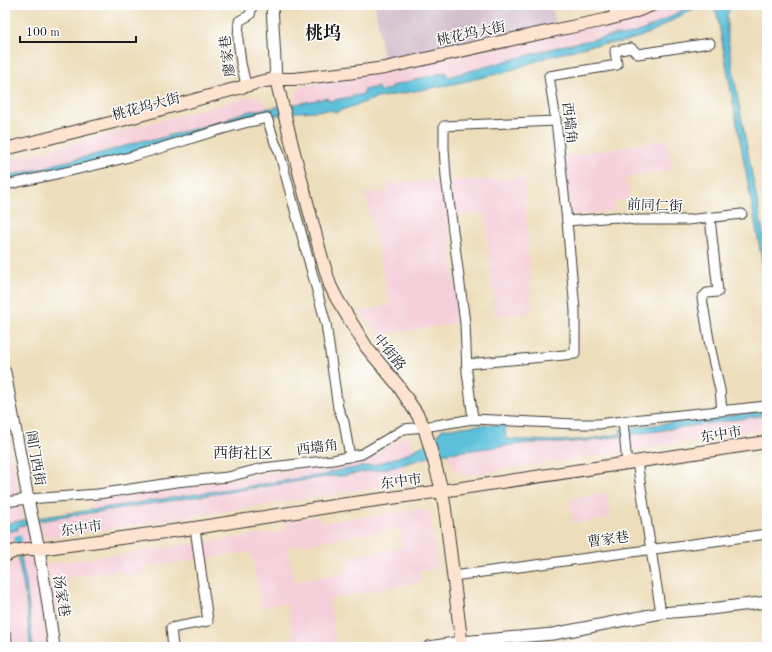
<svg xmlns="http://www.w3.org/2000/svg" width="772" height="652" viewBox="0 0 772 652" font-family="'Old Standard TT','Noto Serif SC',serif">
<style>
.built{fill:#f5cfd9;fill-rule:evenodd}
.industrial{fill:#d1bdcb}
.water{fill:#5cc0da;stroke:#3c6e7b}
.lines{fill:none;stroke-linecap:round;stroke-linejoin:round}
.canal{stroke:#5cc0da;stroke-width:8}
.minor-casing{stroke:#3b3934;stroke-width:11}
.tertiary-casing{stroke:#3b3934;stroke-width:13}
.secondary-casing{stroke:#3b3934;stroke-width:14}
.minor{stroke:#fff;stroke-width:9}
.tertiary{stroke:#fff;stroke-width:11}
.secondary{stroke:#fee3d1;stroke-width:12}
.labels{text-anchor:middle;stroke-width:3;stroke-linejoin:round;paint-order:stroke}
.street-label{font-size:14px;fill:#1c1c1c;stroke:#fff}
.neighbourhood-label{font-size:15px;fill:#1c1c1c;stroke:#fff}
.district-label{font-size:18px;font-weight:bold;fill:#1c1c1c;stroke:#fff}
</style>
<rect width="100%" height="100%" fill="#fff"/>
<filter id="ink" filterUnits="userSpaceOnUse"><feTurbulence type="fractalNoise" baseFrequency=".025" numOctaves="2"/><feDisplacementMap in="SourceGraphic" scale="8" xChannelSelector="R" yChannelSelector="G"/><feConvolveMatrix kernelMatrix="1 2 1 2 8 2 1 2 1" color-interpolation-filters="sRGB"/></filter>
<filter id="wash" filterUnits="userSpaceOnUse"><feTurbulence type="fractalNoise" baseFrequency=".012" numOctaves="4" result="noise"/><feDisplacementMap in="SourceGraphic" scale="16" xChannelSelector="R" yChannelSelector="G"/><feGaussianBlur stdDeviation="0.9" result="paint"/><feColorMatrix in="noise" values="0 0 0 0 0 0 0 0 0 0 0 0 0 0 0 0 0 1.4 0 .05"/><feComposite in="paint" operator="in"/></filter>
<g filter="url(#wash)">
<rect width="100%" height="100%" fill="#eddebb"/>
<!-- built -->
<g class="built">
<path d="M661,5H693L650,27L637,33L621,36L616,35L565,45L448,77L446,72L391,86V89L379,91L378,88L364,90V94L328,101L327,98L296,104L294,97L295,93L299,88L304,85L391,71L641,14Z"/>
<path d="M253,96H257L261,97L264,101L268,109L250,111L230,117V119L153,140H144L105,152L55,164L44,168L5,176V161Z"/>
<path d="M667,140L672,170L626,177L630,199L613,201L614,211L570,216L564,156Z"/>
<path d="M524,178L532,312L495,316L485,213L454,216L450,181Z"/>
<path d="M444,181L459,323L380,335L361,312L390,304L365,192L388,193V183Z"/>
<path d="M767,415V429L470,475H463L457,473L454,469L447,453L529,443H561L595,440Z"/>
<path d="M5,420L23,520L5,524Z"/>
<path d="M410,434L415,450L416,461L403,464L406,483L55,537H47L42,535L38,521L92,513L91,501L218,482L263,474L361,459L372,455L383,450Z"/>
<path d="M607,493L611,518L573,523L570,499Z"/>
<path d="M416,509L422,510L429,513L431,519L438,568L419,571L421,582L329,599L337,647H295L287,603L261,607L251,552L145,567V573L122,576L121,570L65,578L69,606L53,608L47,564L285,531L283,522L319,516L321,523ZM400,528L403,547L347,558L349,572L294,582L287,547Z"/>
<path d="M29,523L32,537L31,543L5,550V532L14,531L19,526Z"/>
<path d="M761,540H767V604V599Z"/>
<path d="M34,557L40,592L47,647H10L5,616V568L7,566L18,559Z"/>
</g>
<!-- industrial -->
<path class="industrial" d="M375,5H552L556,24L384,63Z"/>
<!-- water -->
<g class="water">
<path d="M693,5H701L669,22L655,30L640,37L622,42L589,46L574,50L545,58L505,72L458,83L377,98L336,112L330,110L298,112L263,117L133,154L8,181L7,178L5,179V176L44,168L55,164L105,152L144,140H153L230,119V117L250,111L296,104L328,98L329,101L364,94L363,90L378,87L379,91L391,89V86L446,72L448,77L565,45L616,35C633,38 653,25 668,18C676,13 685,9 693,5Z"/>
<path d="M707,5H731L727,15V33L738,99L767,254V288L717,14L712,6H708Z"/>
<path d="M767,411V415L595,440L561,443H529L439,454L394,467L341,476H333L38,521L20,526L18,527V530L5,532V524L23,520L329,474V472L374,465L404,455L430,442L437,436L441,430L443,429L480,425H505L506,439C533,440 560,442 587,439C598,438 610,435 621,434L620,429Z"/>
<path d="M21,556L23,569L26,581L33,647H27L30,645L26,599L18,559V557Z"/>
</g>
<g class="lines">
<!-- canal -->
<path class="canal" d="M18,539V540"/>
</g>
</g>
<g filter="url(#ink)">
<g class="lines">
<defs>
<g id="minor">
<path d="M246,85L241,63L238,39L239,21L250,15L252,5"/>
<path d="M5,185C48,176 90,167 133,156C178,144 221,127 267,118L275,143L279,151L326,324L338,408L344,422L350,457"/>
<path d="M710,218L718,292L707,293L702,298L710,346L720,390L722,411"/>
<path d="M567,221L617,217L635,220H687L742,214"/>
<path d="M467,364L575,354V310L567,221L556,121L549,76L617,65L615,51L631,48L638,54L710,43"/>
<path d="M473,419L467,372L465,323L446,177L444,148V126L556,121"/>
<path d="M623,421L767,406"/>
<path d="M637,462L661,613"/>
<path d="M5,502L28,499L98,494L176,482L228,477L263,468L333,460L362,454L404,429L424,427L473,419L575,424H599L623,421L627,464"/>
<path d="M453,576L767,534"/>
<path d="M173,647L171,628L208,621L195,528"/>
</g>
<g id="tertiary">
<path d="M272,5L276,79"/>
<path d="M614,5L616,17"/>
<path d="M5,372L28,499L39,549L48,605L54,647"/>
<path d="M5,636L7,647"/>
<path d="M429,647L461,642L553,634L661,613L710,609L767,602"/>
</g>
<g id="secondary">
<path d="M276,79L292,145L321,255L330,285L337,299L367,348L397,384L417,414L424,427L434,461L442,491L445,509L462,647"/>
<path d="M5,149L122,120L260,82L276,79H294L347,73L385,68L527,36L605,20L634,12L652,5"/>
<path d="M5,556L15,551L27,549H39L195,528L340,505L442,491L767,442"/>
</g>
</defs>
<!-- minor casing -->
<use href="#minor" class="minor-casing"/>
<!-- tertiary casing -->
<use href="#tertiary" class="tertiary-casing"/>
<!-- secondary casing -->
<use href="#secondary" class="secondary-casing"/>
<!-- minor -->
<use href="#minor" class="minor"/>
<!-- tertiary -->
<use href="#tertiary" class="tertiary"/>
<!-- secondary -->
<use href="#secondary" class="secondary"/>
</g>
</g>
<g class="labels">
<!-- street labels -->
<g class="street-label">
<text transform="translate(471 33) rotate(-12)" y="5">桃花坞大街</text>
<text transform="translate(227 56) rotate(-97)" y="5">廖家巷</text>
<text transform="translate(146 106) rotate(-15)" y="5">桃花坞大街</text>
<text transform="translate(570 123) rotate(83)" y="5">西墙角</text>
<text transform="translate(655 205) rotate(2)" y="5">前同仁街</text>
<text transform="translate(390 352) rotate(51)" y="5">中街路</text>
<text transform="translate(721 434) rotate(-9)" y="5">东中市</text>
<text transform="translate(317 447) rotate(-8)" y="5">西墙角</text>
<text transform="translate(36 458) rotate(80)" y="5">阊门西街</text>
<text transform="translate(401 481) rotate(-7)" y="5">东中市</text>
<text transform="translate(81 528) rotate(-8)" y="5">东中市</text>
<text transform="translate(608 539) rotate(-8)" y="5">曹家巷</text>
<text transform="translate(62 596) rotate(81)" y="5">汤家巷</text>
</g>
<!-- neighbourhood labels -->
<g class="neighbourhood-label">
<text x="243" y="458">西街社区</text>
</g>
<!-- district labels -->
<g class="district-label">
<text x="323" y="39">桃坞</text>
</g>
</g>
<!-- margin -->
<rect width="772" height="652" fill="none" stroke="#fff" stroke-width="20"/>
<!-- scale -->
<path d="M20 36v6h116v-6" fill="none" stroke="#1c1c1c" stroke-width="2"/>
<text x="26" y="36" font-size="12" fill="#1c1c1c" stroke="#ffffff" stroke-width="3" paint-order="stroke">100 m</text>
</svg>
